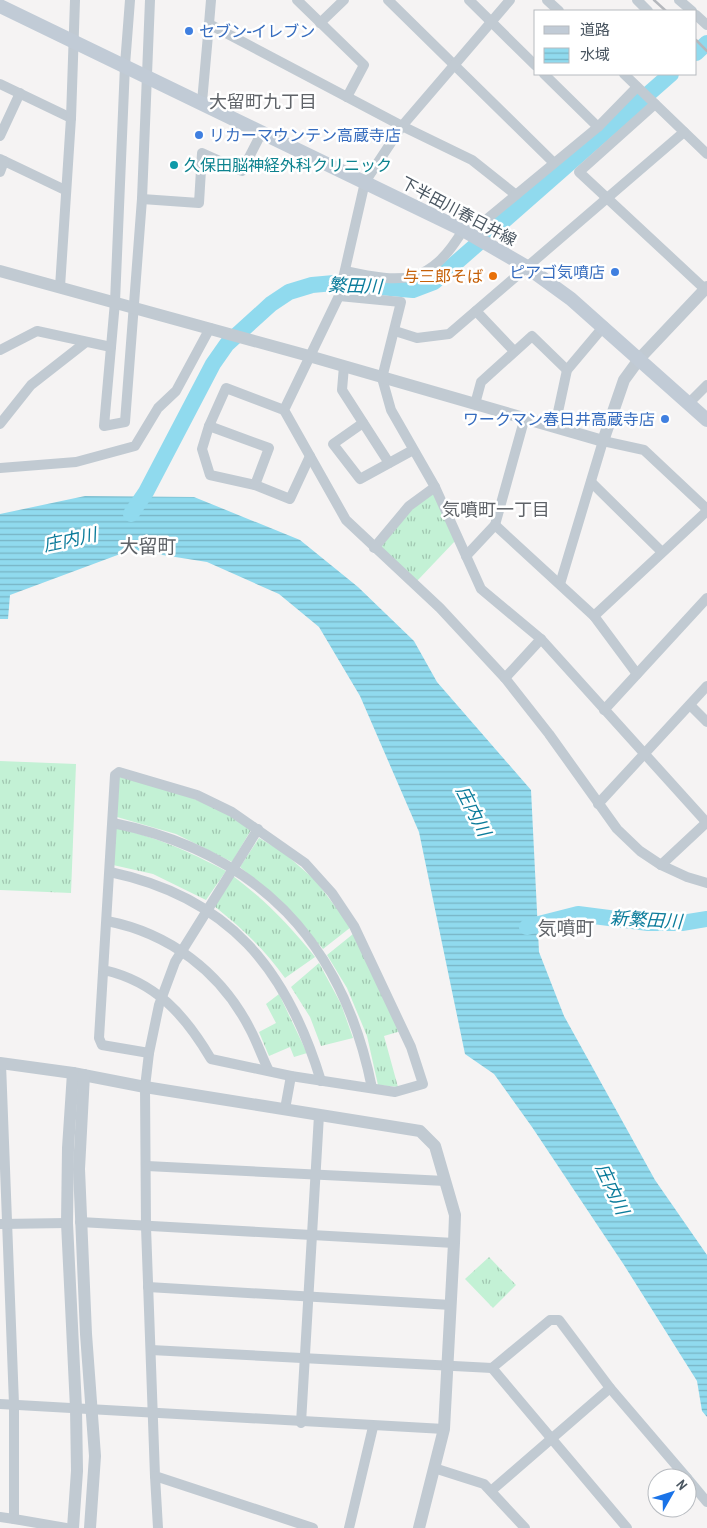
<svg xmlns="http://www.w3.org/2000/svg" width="707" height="1528" viewBox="0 0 707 1528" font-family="'Archivo Narrow','Noto Sans JP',sans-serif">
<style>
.grass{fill:url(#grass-tufts)}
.water{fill:url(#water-rules)}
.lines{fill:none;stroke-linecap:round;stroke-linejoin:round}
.river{stroke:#90daee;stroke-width:16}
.minor{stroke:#c1cad2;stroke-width:10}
.tertiary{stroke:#c1cad2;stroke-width:12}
.secondary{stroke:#c1cbd6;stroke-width:14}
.rail{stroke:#b5b8bd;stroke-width:2.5}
.shop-dot{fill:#3f7fe0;stroke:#fff;stroke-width:2}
.culture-dot{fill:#0f9aa8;stroke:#fff;stroke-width:2}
.food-dot{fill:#e8710a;stroke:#fff;stroke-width:2}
.labels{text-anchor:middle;stroke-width:5;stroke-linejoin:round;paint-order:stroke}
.shop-label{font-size:16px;fill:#366cbe;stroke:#fff;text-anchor:start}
.culture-label{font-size:16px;fill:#0d838f;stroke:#fff;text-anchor:start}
.street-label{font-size:16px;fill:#4a5661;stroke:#fff}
.food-label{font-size:16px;fill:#c56008;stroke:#fff;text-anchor:end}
.neighbourhood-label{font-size:18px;fill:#5f6368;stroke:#fff}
.water-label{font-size:18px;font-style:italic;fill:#0c7c9b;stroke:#fff}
.quarter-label{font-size:19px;fill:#5f6368;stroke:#fff}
</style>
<defs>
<pattern id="grass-tufts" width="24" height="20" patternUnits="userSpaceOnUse" patternTransform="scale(1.25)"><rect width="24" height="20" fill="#c3f1d5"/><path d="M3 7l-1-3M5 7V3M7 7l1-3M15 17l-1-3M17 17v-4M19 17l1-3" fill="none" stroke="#a0c6b0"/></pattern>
<pattern id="water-rules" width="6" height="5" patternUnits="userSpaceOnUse" patternTransform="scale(1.25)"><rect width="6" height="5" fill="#90daee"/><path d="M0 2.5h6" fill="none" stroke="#78b4c4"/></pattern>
</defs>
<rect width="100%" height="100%" fill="#f5f3f3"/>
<!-- grass -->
<g class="grass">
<path d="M430,493L434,494L455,541L417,581L381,549L380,545L406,510Z"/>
<path d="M0,761L76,764L71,893L0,890Z"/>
<path d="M119,776L153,783L220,809L251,830L232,862L176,834L117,817Z"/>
<path d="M115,828C157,837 188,851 226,871L206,900L153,874L113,865Z"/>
<path d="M259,838L283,852L315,880L351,927L323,949L284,904L240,867Z"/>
<path d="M233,876C265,900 290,926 315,957L285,978C263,948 243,929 214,906Z"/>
<path d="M353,934L401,1031L384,1036L398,1087L378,1085L367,1036L347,988L327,955Z"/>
<path d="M319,963L341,1004L353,1038L321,1046L310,1017L291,987Z"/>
<path d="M279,994L307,1053L294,1057L290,1047L269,1056L259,1032L276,1023L266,1004Z"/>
<path d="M489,1257L516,1285L493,1308L465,1279Z"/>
</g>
<!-- water -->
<path class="water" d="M85,496L194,497L300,540L358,587L414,641L437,682L531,790L539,952L564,1016L655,1180L707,1255V1417L702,1411L697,1381L624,1265L532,1127L494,1074L465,1054L419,832L360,696L319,627L279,594L207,562L131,550L10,595L8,619H0V514Z"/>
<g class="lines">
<!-- river -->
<g class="river">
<path d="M696,53L707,43"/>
<path d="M131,514L146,492L213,364L227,344L271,304L289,292L312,285L334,283L413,290L434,282L671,74"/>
<path d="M527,927L578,914L648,923H682L707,919"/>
</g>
<!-- minor -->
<g class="minor">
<path d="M130,0L125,65L115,302L104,426L125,422L142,199L150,0"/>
<path d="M211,0L209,24L402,126L472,160L516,195"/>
<path d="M297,0L364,65L347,97"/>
<path d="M388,0L553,162"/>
<path d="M469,0L536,66"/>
<path d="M510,0L402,126L365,182L339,296L284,410L346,520L440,608L505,678L549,734L617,829L640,851L661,865L687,877L707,883"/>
<path d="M547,0L559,11"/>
<path d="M637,0L648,11"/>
<path d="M679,0L692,11"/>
<path d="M696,15L707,25"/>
<path d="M320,23L344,0"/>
<path d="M544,74L598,127"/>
<path d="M624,74L707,154"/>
<path d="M0,84L71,118"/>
<path d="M202,102L209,24"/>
<path d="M655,104L579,172L707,291"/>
<path d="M0,136L20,93"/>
<path d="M0,159L65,190"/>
<path d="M0,172L4,161"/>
<path d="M142,199L199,203L202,153L242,171L262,132"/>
<path d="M470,233L598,127L637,87"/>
<path d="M345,271C404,284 430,285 463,230"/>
<path d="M60,287L71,118L75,0"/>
<path d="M339,296L401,302L382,378L391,410L435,487L481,589L541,639L707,823"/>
<path d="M476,311L514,351"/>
<path d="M395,331L417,338L449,334L684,132"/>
<path d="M0,350L37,331L111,347"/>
<path d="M344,366L342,390L389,463"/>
<path d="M689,403L707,385"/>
<path d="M475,404L481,382L532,336L567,370"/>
<path d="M284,410L226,388L209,426L202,449L210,475L255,485L290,499L310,456"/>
<path d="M363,423L333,444L360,479L413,450"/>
<path d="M0,424L31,385L86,342"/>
<path d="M209,426L269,448L255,485"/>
<path d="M555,426L567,370L604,326"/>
<path d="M0,468L76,462L135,446L158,408L176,391L210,328"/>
<path d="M591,482L662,552"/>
<path d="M495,525L594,616L637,674"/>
<path d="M374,548L409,506L435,487"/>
<path d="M466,556L495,525L525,417"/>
<path d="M560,584L603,441L644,450L707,509"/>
<path d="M594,616L707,511"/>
<path d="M505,678L541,639"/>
<path d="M690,705L707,722"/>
<path d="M604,710L707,598"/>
<path d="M598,804L707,686"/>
<path d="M113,823C260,853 343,943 372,1088"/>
<path d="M258,829L175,962L159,1005L149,1053L145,1087L146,1227L155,1476L313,1528"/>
<path d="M661,865L706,823"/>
<path d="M110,872C229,897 287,969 321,1081"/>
<path d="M107,921C169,933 221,972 250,1029C257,1042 262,1057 269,1071"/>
<path d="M104,970C156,982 185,1015 211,1059L291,1076L395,1092L423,1084L411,1047L354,926L332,893L305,863L232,812L197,795L119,772L115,775L99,1038L102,1045L149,1053"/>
<path d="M1,1064L14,1404V1519L66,1528"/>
<path d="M285,1109L291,1076"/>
<path d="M147,1166L445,1181"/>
<path d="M80,1222L454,1243"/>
<path d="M1,1224L67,1223"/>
<path d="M148,1287L451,1305"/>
<path d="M151,1350L492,1368L550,1320H559L610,1388L687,1478"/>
<path d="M492,1368L627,1528"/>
<path d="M0,1404L444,1429"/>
<path d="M301,1423L319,1115"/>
<path d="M434,1468L484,1484L525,1528"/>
<path d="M155,1476L158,1528"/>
<path d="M687,1478L707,1502"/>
<path d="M491,1491L610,1388"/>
<path d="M0,1517L14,1519"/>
<path d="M349,1528L373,1427"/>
</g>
<!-- tertiary -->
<g class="tertiary">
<path d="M0,271L309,356L603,441L624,380L640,358L707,287"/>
<path d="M0,1063L73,1073L145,1087L420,1131L435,1146L455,1215L454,1243L444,1429L419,1528"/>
<path d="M73,1073L68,1148L67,1223L76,1408L77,1471L73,1528"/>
<path d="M84,1075L79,1169L86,1334L95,1456L90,1528"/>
</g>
<!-- secondary -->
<path class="secondary" d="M0,6L463,230L527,267L571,299L707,420"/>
<!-- rail -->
<g class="rail">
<path d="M654,0L666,11"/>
<path d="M696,40L707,51"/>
</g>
</g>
<!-- markers -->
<g class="shop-dot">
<circle cx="189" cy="31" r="5"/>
<circle cx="199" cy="135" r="5"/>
<circle cx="615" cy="272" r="5"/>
<circle cx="665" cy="419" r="5"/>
</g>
<circle class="culture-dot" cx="174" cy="165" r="5"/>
<circle class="food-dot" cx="493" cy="276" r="5"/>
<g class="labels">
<!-- shop labels -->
<g class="shop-label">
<text x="199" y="37">セブン-イレブン</text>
<text x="209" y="141">リカーマウンテン高蔵寺店</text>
<text x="605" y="278" text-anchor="end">ピアゴ気噴店</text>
<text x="655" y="425" text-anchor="end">ワークマン春日井高蔵寺店</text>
</g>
<!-- culture labels -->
<g class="culture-label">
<text x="184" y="171">久保田脳神経外科クリニック</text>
</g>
<!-- street labels -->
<g class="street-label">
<text transform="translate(459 211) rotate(28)" y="6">下半田川春日井線</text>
</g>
<!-- food labels -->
<g class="food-label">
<text x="483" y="282">与三郎そば</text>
</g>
<!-- neighbourhood labels -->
<g class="neighbourhood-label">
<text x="263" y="108">大留町九丁目</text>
<text x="496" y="516">気噴町一丁目</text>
</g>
<!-- water labels -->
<g class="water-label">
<text transform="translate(355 286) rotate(2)" y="6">繁田川</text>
<text transform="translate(70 540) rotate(-12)" y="6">庄内川</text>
<text transform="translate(473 811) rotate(63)" y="6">庄内川</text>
<text transform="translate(646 920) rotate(3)" y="6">新繁田川</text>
<text transform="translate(612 1189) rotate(65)" y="6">庄内川</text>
</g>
<!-- quarter labels -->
<g class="quarter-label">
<text x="148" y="553">大留町</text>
<text x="566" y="935">気噴町</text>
</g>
</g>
<!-- legend -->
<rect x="534" y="10" width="162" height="65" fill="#ffffff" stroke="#b7bbc0"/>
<rect x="544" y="26" width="25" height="8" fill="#c1cbd6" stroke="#b7bbc0"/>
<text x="580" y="35" font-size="15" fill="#4a5661">道路</text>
<rect x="544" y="48" width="25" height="15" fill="url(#water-rules)" stroke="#b7bbc0"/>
<text x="580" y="60" font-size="15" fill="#4a5661">水域</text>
<!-- north arrow -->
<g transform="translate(672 1493) rotate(51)"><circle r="24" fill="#ffffff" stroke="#b7bbc0"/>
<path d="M0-4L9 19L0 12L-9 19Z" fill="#1a73e8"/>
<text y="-8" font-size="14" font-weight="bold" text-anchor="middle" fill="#4a5661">N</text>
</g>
</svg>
